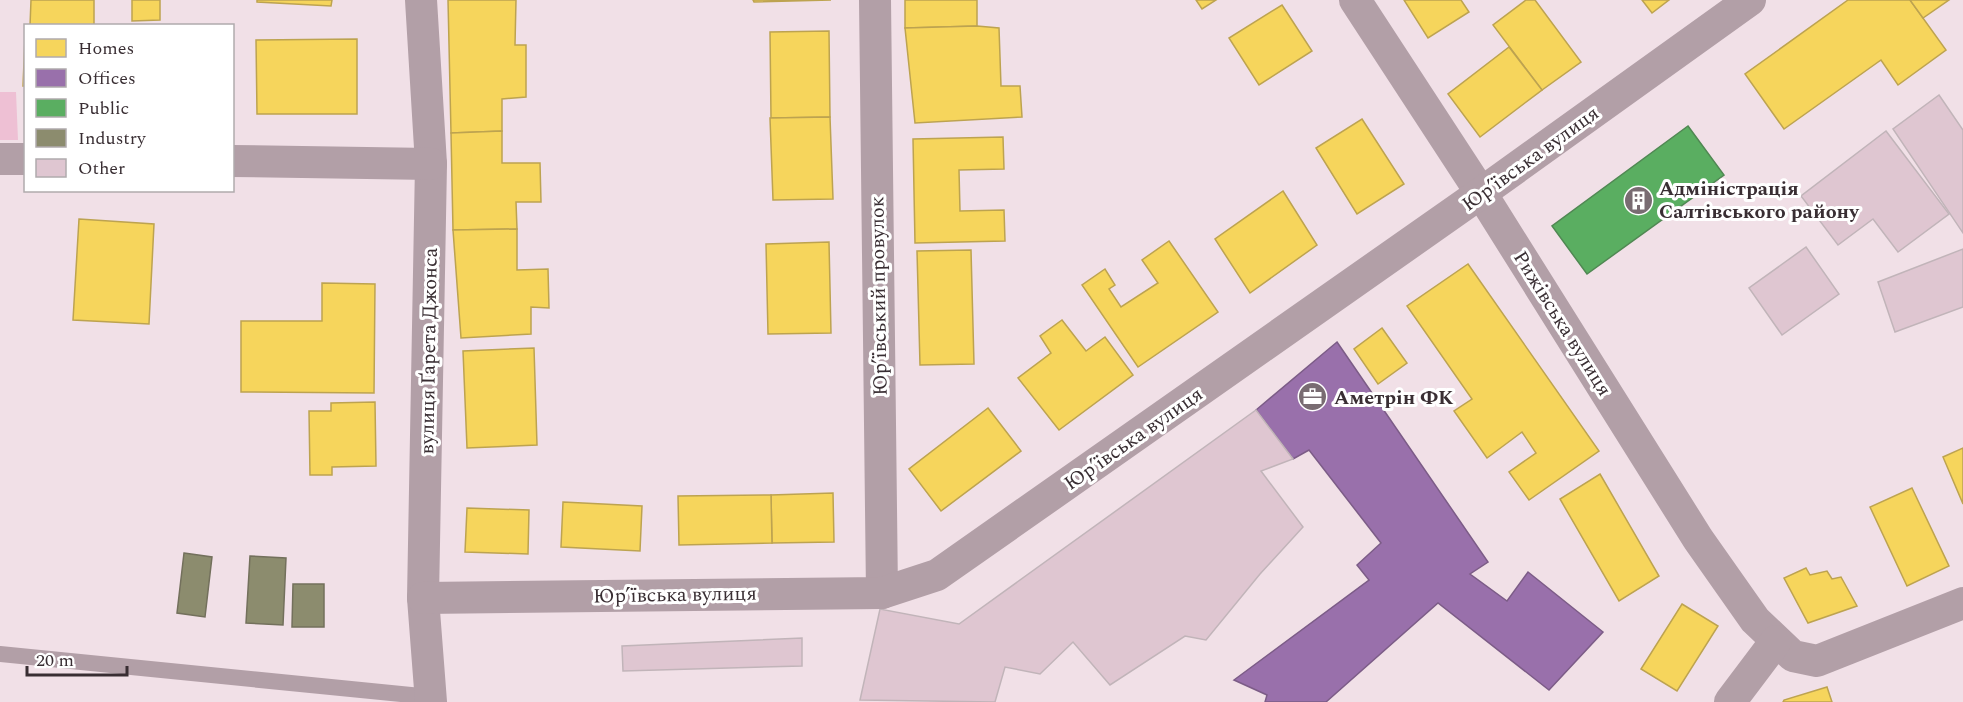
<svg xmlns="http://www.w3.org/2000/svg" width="1963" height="702" viewBox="0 0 1963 702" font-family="Spectral,serif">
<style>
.green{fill:#eec0d4}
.homes{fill:#f6d55c;stroke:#bda350;stroke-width:1.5}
.offices{fill:#9970ab;stroke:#7c5c87;stroke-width:1.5}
.public{fill:#5aae61;stroke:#508853;stroke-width:1.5}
.industry{fill:#8c8c6e;stroke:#73705c;stroke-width:1.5}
.building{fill:#dfc6d1;stroke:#c1b4b9;stroke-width:1.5}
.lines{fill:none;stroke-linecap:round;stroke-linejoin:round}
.lane{stroke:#b29fa7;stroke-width:16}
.street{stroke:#b29fa7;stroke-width:32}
.labels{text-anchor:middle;stroke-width:6;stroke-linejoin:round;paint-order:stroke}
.street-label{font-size:20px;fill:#392e33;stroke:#fff}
.poi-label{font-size:20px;font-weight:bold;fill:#392e33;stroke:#fff;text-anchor:start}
</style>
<rect width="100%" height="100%" fill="#f1e0e7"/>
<!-- green -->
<path class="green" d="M0,92H16L18,140H0Z"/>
<!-- homes -->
<g class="homes">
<path d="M31,0H94V26H30Z"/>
<path d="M132,0H160V20L132,21Z"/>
<path d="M257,0H332L331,6L257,2Z"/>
<path d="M448,0H516L515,45H526V97L502,99V131L451,133Z"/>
<path d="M753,0H831L754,2Z"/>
<path d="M905,0H977V26L905,28Z"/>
<path d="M1196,0H1216L1202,9Z"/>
<path d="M1404,0H1461L1469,12L1428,38Z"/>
<path d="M1526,0H1535L1581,62L1542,90L1493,25Z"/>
<path d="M1642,0H1669L1652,13Z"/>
<path d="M1848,0H1910L1946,50L1898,85L1881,60L1784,129L1745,74Z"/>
<path d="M1910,0H1949L1923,18Z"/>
<path d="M1282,5L1312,51L1259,85L1229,38Z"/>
<path d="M977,26L999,28L1001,86H1020L1022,117L915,123L905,28Z"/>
<path d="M829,31L830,117L771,118L770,32Z"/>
<path d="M25,38H26V86H23Z"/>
<path d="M357,39V114H257L256,40Z"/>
<path d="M1509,47L1542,90L1480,137L1448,94Z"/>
<path d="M830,117L833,199L773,200L770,118Z"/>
<path d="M1362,119L1404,184L1357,214L1316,148Z"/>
<path d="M502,131V163H540L541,202H516L517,229L453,230L451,133Z"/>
<path d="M1003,137L1004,169L959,170L960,211L1004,210L1005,241L915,243L913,139Z"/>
<path d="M1283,191L1317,245L1250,293L1215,239Z"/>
<path d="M79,219L154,224L149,324L73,320Z"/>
<path d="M517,229V270L548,269L549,308L531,307V334L461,338L453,230Z"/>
<path d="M1169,241L1218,312L1138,367L1082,285L1105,269L1115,285L1109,289L1121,307L1158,283L1142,260Z"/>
<path d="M829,242L831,333L768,334L766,244Z"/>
<path d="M971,250L974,364L920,365L917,251Z"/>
<path d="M1468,264L1599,451L1529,500L1509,472L1536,453L1522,432L1487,458L1454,411L1472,399L1407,306Z"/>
<path d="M322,283L375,284L374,393L241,392V321H322Z"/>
<path d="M1062,320L1086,351L1105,337L1133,375L1059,430L1018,378L1051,353L1040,336Z"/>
<path d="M1382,328L1407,363L1378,384L1354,349Z"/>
<path d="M534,348L537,445L467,448L463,351Z"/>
<path d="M375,402L376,466L332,467V475H310L309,411H331V403Z"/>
<path d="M988,408L1021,451L941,511L909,469Z"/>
<path d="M1963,448V504L1943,457Z"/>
<path d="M1600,474L1659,576L1619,601L1560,499Z"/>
<path d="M1912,488L1949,566L1907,586L1870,507Z"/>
<path d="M833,493L834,542L772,543L771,495Z"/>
<path d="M771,495L772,543L679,545L678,496Z"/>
<path d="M563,502L642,506L640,551L561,547Z"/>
<path d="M467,508L529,510L528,554L465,552Z"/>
<path d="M1806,568L1810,575L1827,571L1832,579L1841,577L1857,606L1808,623L1784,578Z"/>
<path d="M1682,604L1718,626L1677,691L1641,669Z"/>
<path d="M1827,687L1832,702H1783L1784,700Z"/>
</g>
<!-- offices -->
<path class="offices" d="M1337,342L1488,562L1470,574L1507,601L1528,572L1603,632L1549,690L1438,603L1326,702H1265L1267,695L1234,680L1369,580L1357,565L1381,543L1309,450L1293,459L1256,410Z"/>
<!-- public -->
<path class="public" d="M1688,126L1724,175L1587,274L1552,226Z"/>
<!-- industry -->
<g class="industry">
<path d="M184,553L212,557L205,617L177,613Z"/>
<path d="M250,556L286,558L283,625L246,623Z"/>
<path d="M293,584H324V627H292Z"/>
</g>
<!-- building -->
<g class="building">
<path d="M1939,95L1963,130V233L1893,129Z"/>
<path d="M1886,131L1949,214L1898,252L1873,219L1838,245L1801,196Z"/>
<path d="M1806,247L1839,294L1782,335L1749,288Z"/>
<path d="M1963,249V307L1895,332L1878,282Z"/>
<path d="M1256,410L1293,459L1261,471L1303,527L1260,574L1206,640L1185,636L1110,685L1073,642L1040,674L1005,667L995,702L860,700L880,609L959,624Z"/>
<path d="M802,638V666L623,671L622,646Z"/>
</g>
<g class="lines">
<!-- lane -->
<path class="lane" d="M0,654L431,697"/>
<!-- street -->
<g class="street">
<path d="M421,0L431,164L423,598L431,702"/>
<path d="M875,0L882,593"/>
<path d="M1355,0L1481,193L1698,539L1755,620L1793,656L1817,661L1963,603"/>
<path d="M0,159H26"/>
<path d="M232,161L431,164"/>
<path d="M423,598L882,593L937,575L1481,193L1750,0"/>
<path d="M1730,702L1776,641"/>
</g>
</g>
<!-- icons -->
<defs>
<symbol id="building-disc" viewBox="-11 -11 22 22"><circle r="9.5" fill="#796c72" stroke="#fff"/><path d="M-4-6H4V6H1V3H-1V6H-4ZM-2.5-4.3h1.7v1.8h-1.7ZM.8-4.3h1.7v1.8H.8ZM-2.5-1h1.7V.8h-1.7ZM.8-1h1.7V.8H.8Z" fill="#fff"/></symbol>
<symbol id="office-disc" viewBox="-11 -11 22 22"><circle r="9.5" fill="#796c72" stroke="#fff"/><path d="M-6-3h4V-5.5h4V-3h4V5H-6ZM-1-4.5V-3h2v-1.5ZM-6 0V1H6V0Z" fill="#fff"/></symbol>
</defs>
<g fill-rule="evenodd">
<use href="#building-disc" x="1622" y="184" width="33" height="33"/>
<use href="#office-disc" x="1296" y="380" width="33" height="33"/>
</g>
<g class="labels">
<!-- street labels -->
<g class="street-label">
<text transform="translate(1530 158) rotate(-36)" y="7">Юр’ївська вулиця</text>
<text transform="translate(878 296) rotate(-91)" y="7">Юр’ївський провулок</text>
<text transform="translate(1563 323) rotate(58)" y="7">Рижівська вулиця</text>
<text transform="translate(428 351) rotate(-89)" y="7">вулиця Ґарета Джонса</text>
<text transform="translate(1133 438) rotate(-35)" y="7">Юр’ївська вулиця</text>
<text transform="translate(675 594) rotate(-1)" y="7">Юр’ївська вулиця</text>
</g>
<!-- poi labels -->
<g class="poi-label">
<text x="1659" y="195">Адміністрація<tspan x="1659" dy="23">Салтівського району</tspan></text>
<text x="1334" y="404">Аметрін ФК</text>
</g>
</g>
<!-- legend -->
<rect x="24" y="24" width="210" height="168" fill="#ffffff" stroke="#b0abad" stroke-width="1.5"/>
<rect x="36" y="39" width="30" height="18" fill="#f6d55c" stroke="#b0abad" stroke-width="1.5"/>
<text x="78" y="54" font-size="18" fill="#392e33">Homes</text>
<rect x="36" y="69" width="30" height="18" fill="#9970ab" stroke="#b0abad" stroke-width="1.5"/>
<text x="78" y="84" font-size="18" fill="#392e33">Offices</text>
<rect x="36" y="99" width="30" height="18" fill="#5aae61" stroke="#b0abad" stroke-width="1.5"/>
<text x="78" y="114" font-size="18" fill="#392e33">Public</text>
<rect x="36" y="129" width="30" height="18" fill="#8c8c6e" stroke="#b0abad" stroke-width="1.5"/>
<text x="78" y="144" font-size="18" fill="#392e33">Industry</text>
<rect x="36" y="159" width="30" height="18" fill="#dfc6d1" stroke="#b0abad" stroke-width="1.5"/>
<text x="78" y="174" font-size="18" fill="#392e33">Other</text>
<!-- scale -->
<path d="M27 666v9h100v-9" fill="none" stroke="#392e33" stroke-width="3"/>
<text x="36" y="666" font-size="18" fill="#392e33" stroke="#ffffff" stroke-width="4.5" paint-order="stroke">20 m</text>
</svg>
